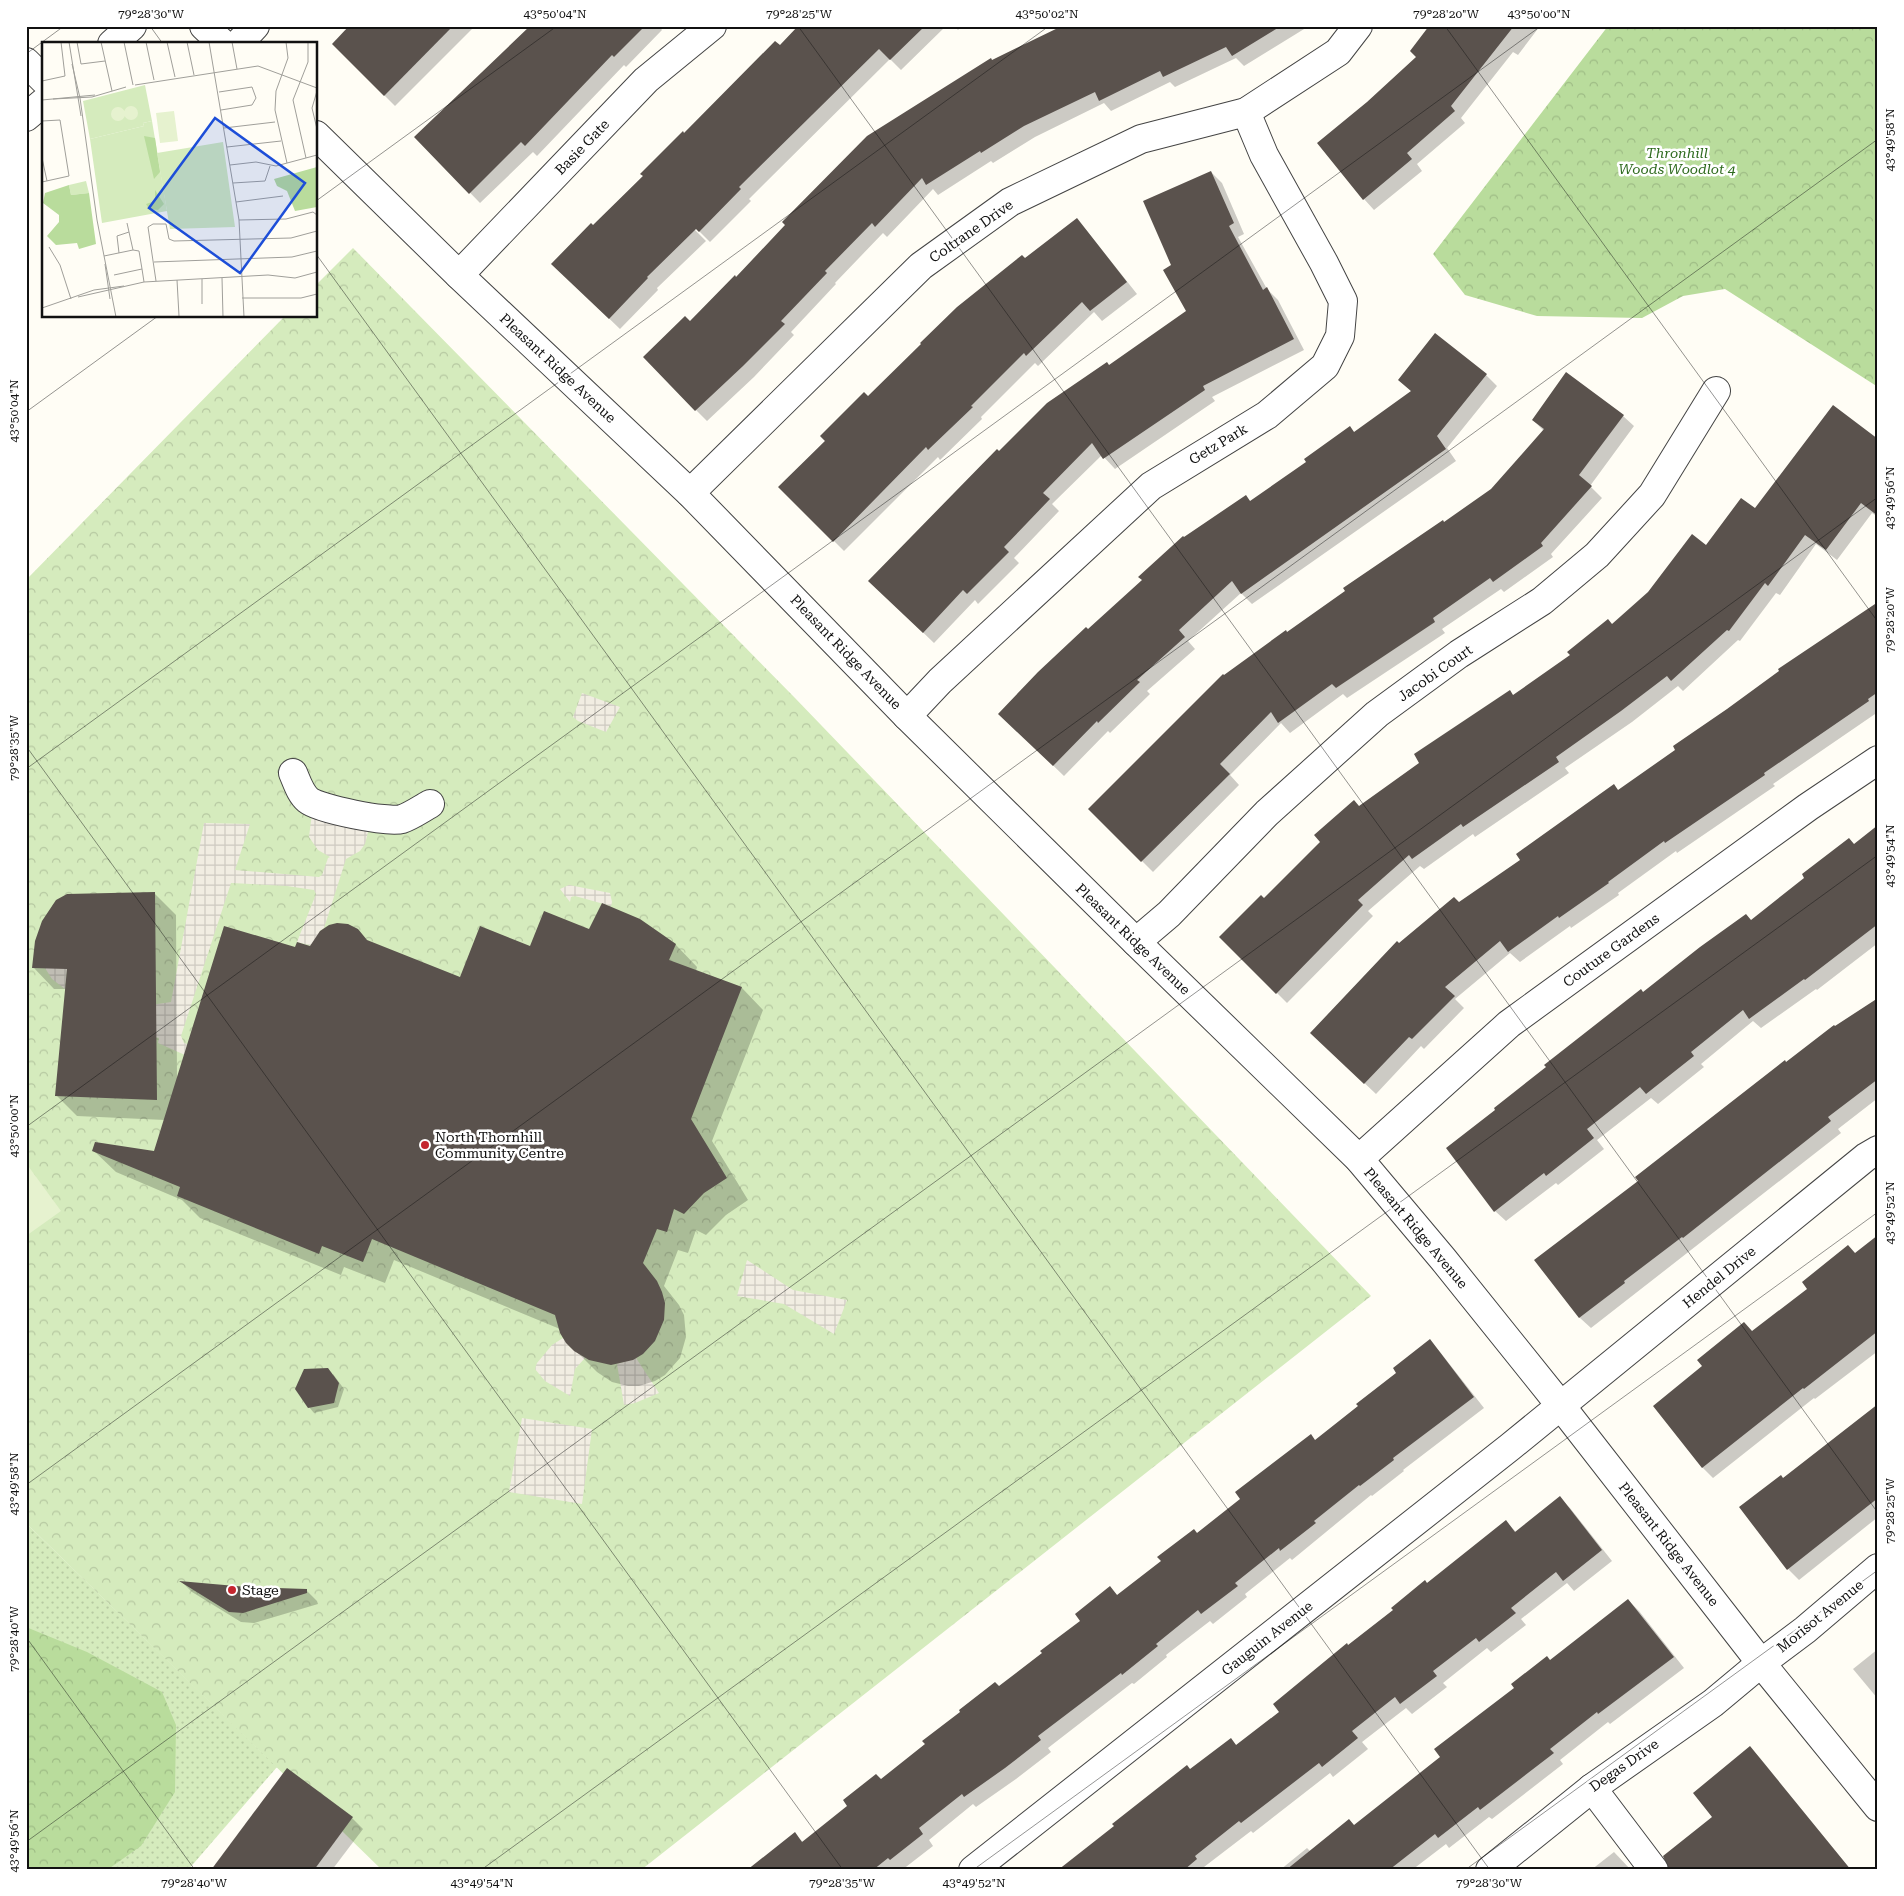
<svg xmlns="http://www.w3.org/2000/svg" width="1904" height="1896" viewBox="0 0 1904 1896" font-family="'Roboto Serif',serif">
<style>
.grass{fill:url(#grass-dots)}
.forest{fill:url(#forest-crowns)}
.park{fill:url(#park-crowns)}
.pitch{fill:#e6f2cf}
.plaza{fill:url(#plaza-grid)}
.shadow{fill:#0003}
.building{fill:#5a524d}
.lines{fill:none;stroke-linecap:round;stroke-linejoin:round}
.minor-casing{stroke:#444;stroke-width:30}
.minor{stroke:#fff;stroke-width:28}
.ticks{fill:none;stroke:#111;stroke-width:1;stroke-opacity:0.45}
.poi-dot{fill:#c4262e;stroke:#fff;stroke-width:2}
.labels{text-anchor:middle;stroke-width:5;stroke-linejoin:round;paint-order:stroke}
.street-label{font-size:14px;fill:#111;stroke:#fff}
.park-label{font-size:14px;font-style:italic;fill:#2f6b1f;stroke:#fff}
.poi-label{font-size:14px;fill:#111;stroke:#fff;text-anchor:start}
.inset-road{fill:none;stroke:#a09f9a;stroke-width:1}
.view{fill:#1d4ed8;fill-opacity:0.15;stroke:#1d4ed8;stroke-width:2.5}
.inset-edge{fill:none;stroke:#111;stroke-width:2.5}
.neatline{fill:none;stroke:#111;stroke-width:2}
.ticks-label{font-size:12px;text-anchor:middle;fill:#111}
</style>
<defs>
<pattern id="grass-dots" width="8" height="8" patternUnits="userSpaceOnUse" patternTransform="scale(1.25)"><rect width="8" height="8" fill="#d5ebbd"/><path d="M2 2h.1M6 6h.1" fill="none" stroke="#b6c8a1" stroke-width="1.8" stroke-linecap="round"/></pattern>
<pattern id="forest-crowns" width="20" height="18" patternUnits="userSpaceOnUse" patternTransform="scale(1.25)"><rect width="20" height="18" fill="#b9dc9c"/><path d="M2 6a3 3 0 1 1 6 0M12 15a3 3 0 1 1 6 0" fill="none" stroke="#9ebc85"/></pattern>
<pattern id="park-crowns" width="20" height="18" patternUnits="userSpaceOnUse" patternTransform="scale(1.25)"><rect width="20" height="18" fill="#d5ebbd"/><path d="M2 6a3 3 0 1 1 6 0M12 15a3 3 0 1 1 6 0" fill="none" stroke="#b6c8a1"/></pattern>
<pattern id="plaza-grid" width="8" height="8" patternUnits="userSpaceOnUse" patternTransform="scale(1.25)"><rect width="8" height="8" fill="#f1ede2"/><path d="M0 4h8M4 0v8" fill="none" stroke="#cecac1"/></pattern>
</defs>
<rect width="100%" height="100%" fill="#fffdf5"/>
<!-- grass -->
<path class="grass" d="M26,1523L277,1767L188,1870H26Z"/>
<!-- forest -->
<g class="forest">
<path d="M1608,26H1878V387L1725,289L1683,296L1642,318L1537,316L1465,295L1433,254Z"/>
<path d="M26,1627L87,1652L162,1692L176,1725L175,1792L141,1846L107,1870H26Z"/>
</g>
<!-- park -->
<path class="park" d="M353,248L795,698L1371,1296L641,1870H382L26,1523V580L285,316H316V285Z"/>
<!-- pitch -->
<path class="pitch" d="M26,1163L61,1211L26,1236Z"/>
<!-- plaza -->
<g class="plaza">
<path d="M582,693L620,707L606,732L578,721L573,717Z"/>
<path d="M312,813L370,824L365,844L360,851L346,859L324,928L320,931L313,946L297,942L316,894L314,890L287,886L231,883L181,1036L184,1043L187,1044L185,1055L158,1043L159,1038L152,1036L151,1005L171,1002L204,823L250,824L235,870L319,877L322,875L328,858L330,857L318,850L309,837Z"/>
<path d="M569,885L610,893L612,902L611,906L575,896L571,897L570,902L560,889Z"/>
<path d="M74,904L65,989L52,979L45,968Z"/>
<path d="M747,1260L793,1290L847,1300L834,1334L784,1304L737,1296Z"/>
<path d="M563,1338L570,1347L585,1358L575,1369L570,1396L545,1381L535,1369L537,1363L552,1345Z"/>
<path d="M636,1358L659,1393L635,1403L624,1405L617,1364Z"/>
<path d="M522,1418L592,1429L582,1504L509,1492Z"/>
</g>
<!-- shadow -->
<g class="shadow">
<path d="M351,26H475L395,106L333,44Z"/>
<path d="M532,26H659L662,30L626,67L624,65L537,156L533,152L480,203L416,137Z"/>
<path d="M800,26H946L901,70L890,59L749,199L751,201L710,242L695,227L694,229L706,241L657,288L658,290L620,329L564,275L593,227L684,134L780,47Z"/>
<path d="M954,26H962L958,30Z"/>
<path d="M1065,26H1309L1244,66L1236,58L1175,87L1170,82L1111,111L1104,103L1035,137L993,163L991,161L938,195L933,189L887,237L883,233L835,283L836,284L791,332L794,335L754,377L707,421L696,410L690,323L736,278L992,62Z"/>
<path d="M1431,26H1540L1518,55L1513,52L1461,118L1465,123L1417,164L1422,171L1374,210L1364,199L1367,103L1417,57Z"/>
<path d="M1211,172L1222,183L1244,234L1238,237L1267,289L1278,300L1304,350L1212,397L1215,401L1115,469L1102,455L1052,504L1059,511L1014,558L1019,563L978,604L975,600L934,643L880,591L999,453L1109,366L1187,312L1173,266Z"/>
<path d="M1077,220L1087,231L1137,294L1102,321L1094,312L1038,366L1035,363L981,417L982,419L940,460L938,457L844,551L780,487L867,398L1026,260Z"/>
<path d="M1486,375L1497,386L1447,448L1456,461L1252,604L1241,593L1188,641L1195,649L1147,691L1150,694L1110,733L1108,731L1064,776L1000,714L1088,631L1144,581L1184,538L1246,497L1251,502L1308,462L1350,428L1355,433L1412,392L1399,380Z"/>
<path d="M1623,416L1634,426L1590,486L1602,498L1551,554L1553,557L1504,592L1501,589L1442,629L1445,633L1347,698L1343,694L1290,733L1281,723L1230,775L1239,785L1153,872L1090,809L1224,677L1492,490L1544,431L1533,420Z"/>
<path d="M1878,441V517L1872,513L1837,560L1816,544L1780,595L1776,593L1740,641L1738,640L1683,691L1678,686L1632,722L1565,768L1569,773L1475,837L1473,834L1424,869L1420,866L1368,911L1373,916L1287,1003L1221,937L1264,899L1359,807L1613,626L1706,547L1756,510Z"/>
<path d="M1878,604V712L1773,784L1775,786L1677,853L1676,851L1618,893L1619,895L1571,928L1570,926L1520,962L1510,953L1455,999L1464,1008L1424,1049L1421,1046L1376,1094L1323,1044L1399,944L1521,860L1614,786L1619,791Z"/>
<path d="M1878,827V943L1817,990L1816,989L1761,1028L1753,1021L1701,1064L1704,1067L1658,1104L1651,1098L1597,1140L1604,1149L1558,1185L1556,1183L1506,1221L1495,1211L1644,994L1752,921Z"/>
<path d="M155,894L176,915L177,1081L296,949L370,943L461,979L531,948L590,931L640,920L676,945L697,967L696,971L742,988L763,1010L712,1141L748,1200L726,1215L706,1235L696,1230L688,1253L678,1250L664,1286L679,1305L684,1315L686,1337L680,1358L665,1375L655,1381L639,1386H628L612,1382L597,1372L567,1342L560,1329L394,1260L385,1283L344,1267L341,1275L200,1218L182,1200L116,1172L94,1151L155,1152L165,1120L77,1116L56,1095L67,989H54L34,968Z"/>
<path d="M1878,999V1098L1838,1129L1841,1133L1591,1328L1580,1318L1535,1260L1640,1181L1786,1063Z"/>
<path d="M1878,1237V1351L1815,1399L1814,1398L1713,1478L1702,1467L1752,1332Z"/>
<path d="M1430,1341L1440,1352L1484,1408L1403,1470L1404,1471L1372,1496L1371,1495L1292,1560L1290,1558L1245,1594L1247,1597L1213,1624L1210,1621L1166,1655L1167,1657L1134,1684L1132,1683L1048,1748L1051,1752L1016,1779L976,1807L973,1804L929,1840L933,1846L902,1870L900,1868L898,1870H767L794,1834L803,1842L1082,1622L1110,1588L1118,1596L1315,1441L1398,1374Z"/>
<path d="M333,1374L344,1389L338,1407L314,1413L309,1407Z"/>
<path d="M1878,1406V1517L1799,1580L1788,1569L1784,1480Z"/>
<path d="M1560,1498L1570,1508L1612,1561L1574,1591L1567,1583L1521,1619L1526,1625L1491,1652L1487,1648L1443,1683L1447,1687L1412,1714L1406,1708L1362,1742L1368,1749L1333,1777L1330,1773L1253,1833L1251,1831L1204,1867L1207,1870H1061L1231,1739L1237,1746L1280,1712L1348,1646L1506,1522L1516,1532Z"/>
<path d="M183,1583L246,1588L306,1590L317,1601L318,1604L254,1623L241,1622L192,1592Z"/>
<path d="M1628,1600L1639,1611L1684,1668L1610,1724L1608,1722L1560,1760L1563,1764L1492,1819L1489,1817L1449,1848L1446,1844L1412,1870H1280L1307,1848L1311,1852L1355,1826L1442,1758L1550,1661Z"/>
<path d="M1878,1649V1699L1853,1669Z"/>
<path d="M1750,1748L1760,1758L1851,1870H1671L1714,1817Z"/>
<path d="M352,1818L363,1829L332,1870H213Z"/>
<path d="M1614,1852L1631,1870H1591Z"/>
</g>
<!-- building -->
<g class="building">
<path d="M349,26H453L384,96L332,44Z"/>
<path d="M530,26H645L614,57L612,55L525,146L521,142L469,194L414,137Z"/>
<path d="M798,26H925L890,60L879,49L739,187L741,189L699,232L696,229L647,277L648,278L609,319L551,264L591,223L593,225L643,176L640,174L683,131L684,133L775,41L780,45Z"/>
<path d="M1062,26H1281L1232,56L1226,47L1163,77L1160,71L1099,101L1095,92L1024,126L981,153L980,151L926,185L922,178L875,227L872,223L825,271L827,273L781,321L785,324L743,366L695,411L643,357L685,316L690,321L735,275L736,277L785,225L782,222L867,136L991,58L992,60Z"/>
<path d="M1429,26H1514L1451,106L1455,111L1407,153L1412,159L1363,200L1317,143L1367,102L1416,57L1410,51Z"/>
<path d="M1211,171L1234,223L1229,226L1263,290L1267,287L1294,339L1203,386L1205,390L1103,459L1092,443L1043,493L1050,499L1004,547L1009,552L967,594L963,590L923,633L868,581L997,449L999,451L1047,403L1107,362L1109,365L1186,311L1163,270L1171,265L1143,201Z"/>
<path d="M1077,218L1127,282L1090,311L1082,302L1026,356L1024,353L971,406L973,407L928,450L926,447L833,542L778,487L825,441L820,436L864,392L868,396L921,344L920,343L957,307L1022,255L1025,258Z"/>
<path d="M1435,333L1487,374L1437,436L1446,449L1241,594L1232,581L1179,630L1185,637L1137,680L1140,682L1098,723L1097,721L1053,766L998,714L1038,672L1086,627L1088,629L1142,580L1138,577L1183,536L1184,537L1246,495L1250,501L1306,462L1304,459L1350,426L1354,432L1411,391L1398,380Z"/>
<path d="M1566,372L1624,415L1579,475L1592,486L1541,543L1543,546L1493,582L1490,578L1433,618L1435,622L1336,688L1332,684L1278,723L1271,712L1220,764L1230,774L1141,862L1088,809L1223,674L1224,675L1286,630L1287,632L1345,591L1343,588L1443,520L1444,522L1491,489L1544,429L1532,420Z"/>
<path d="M1833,405L1878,439V516L1861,503L1826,550L1805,535L1768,586L1765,583L1729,631L1727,630L1671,681L1667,676L1621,711L1556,757L1559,762L1463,827L1461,824L1412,859L1409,855L1358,900L1363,905L1276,994L1219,937L1261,895L1264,898L1320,842L1314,835L1354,800L1359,806L1419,763L1414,754L1510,690L1513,695L1570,655L1567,652L1608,619L1612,624L1648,592L1692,534L1706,545L1741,498L1755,508Z"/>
<path d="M1878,602V692L1868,699L1869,701L1764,773L1765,775L1665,843L1664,841L1608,882L1609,883L1559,918L1558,916L1508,952L1500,941L1445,987L1455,996L1412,1039L1409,1037L1364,1084L1310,1033L1397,941L1399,943L1454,897L1459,902L1520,860L1516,854L1614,784L1618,790L1675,750L1673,746L1727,709L1779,671L1778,669Z"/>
<path d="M1878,825V924L1805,980L1804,979L1749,1019L1743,1010L1691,1052L1694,1056L1646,1094L1640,1087L1587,1129L1594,1138L1546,1176L1544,1173L1494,1212L1446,1148L1495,1110L1494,1108L1546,1067L1544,1065L1641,989L1643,992L1700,947L1746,914L1751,920L1804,878L1802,874L1849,838L1854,844Z"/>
<path d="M155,892L157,1100L55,1096L67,969L32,968L35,941L42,921L56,900L67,894Z"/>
<path d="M602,903L640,919L676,944L669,960L742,987L691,1119L727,1178L704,1193L684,1214L674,1209L667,1232L657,1229L643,1263L657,1281L662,1292L665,1303L664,1320L655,1341L643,1354L633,1360L611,1365L589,1360L574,1351L566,1343L560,1333L555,1315L372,1239L363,1262L322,1246L319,1254L177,1196L180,1187L92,1151L95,1142L154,1151L224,926L295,947L297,942L310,946L320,931L329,925L337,923L348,924L358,929L367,940L460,977L480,926L530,946L544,911L589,929Z"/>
<path d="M1878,998V1079L1828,1117L1831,1121L1683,1238L1682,1237L1624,1281L1625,1283L1579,1318L1534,1260L1638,1181L1635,1177L1785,1060L1786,1062L1834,1025L1835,1026Z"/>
<path d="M1878,1235V1331L1804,1389L1803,1388L1702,1468L1653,1406L1702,1366L1697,1360L1744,1322L1752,1331L1807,1289L1802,1282L1848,1245L1855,1253Z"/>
<path d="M1430,1339L1474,1397L1393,1458L1394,1460L1360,1486L1359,1485L1314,1521L1316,1523L1280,1551L1279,1548L1235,1583L1238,1586L1201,1614L1198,1610L1156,1644L1158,1646L1122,1675L1121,1673L1038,1736L1041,1740L1005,1768L964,1797L962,1794L919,1828L923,1834L890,1860L888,1858L873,1870H747L795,1832L802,1842L847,1806L843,1800L876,1774L881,1779L925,1744L922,1741L960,1712L959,1710L995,1682L999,1686L1042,1653L1040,1651L1080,1621L1075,1614L1110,1586L1117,1595L1161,1561L1157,1557L1194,1529L1197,1533L1240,1499L1235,1492L1311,1434L1315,1440L1358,1406L1356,1404L1396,1373L1393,1368Z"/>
<path d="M328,1368L339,1383L334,1403L308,1408L295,1389L304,1369Z"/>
<path d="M1878,1404V1498L1787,1570L1739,1507L1781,1475L1783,1478Z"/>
<path d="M1560,1496L1602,1550L1563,1581L1556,1572L1511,1608L1516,1613L1479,1642L1476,1638L1433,1671L1437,1676L1400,1704L1395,1697L1352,1731L1358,1738L1322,1767L1319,1763L1241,1823L1239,1821L1195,1856L1197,1859L1184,1870H1058L1114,1826L1112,1824L1187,1765L1190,1769L1231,1738L1236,1745L1279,1712L1273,1704L1347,1643L1348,1645L1393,1610L1391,1608L1425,1580L1427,1583L1506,1520L1515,1532Z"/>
<path d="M179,1581L247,1587L307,1589V1593L243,1613L229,1612Z"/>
<path d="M1628,1599L1674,1657L1598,1714L1597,1712L1550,1749L1554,1753L1480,1810L1478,1807L1438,1838L1435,1834L1389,1870H1286L1349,1819L1354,1825L1440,1757L1434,1749L1514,1688L1511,1684L1547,1656L1550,1660Z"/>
<path d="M1750,1746L1851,1870H1669L1663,1856L1712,1817L1693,1793Z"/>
<path d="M287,1768L353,1817L314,1870H211Z"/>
</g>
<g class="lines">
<defs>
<g id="minor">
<path d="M204,26L223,44"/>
<path d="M112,44L132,26"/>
<path d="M238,44L255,26"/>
<path d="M26,62L44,80"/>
<path d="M26,117L44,102"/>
<path d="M316,135L459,275L690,493L907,716L1136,942L1359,1159L1443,1259L1561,1406L1761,1663L1878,1807"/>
<path d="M459,275L646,80L712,26"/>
<path d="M690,493L921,266L1010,202L1141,139L1246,112L1338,52L1358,26"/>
<path d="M907,716L940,681L1151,486L1267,415L1325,366L1340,336L1343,301L1324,263L1264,155L1246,112"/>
<path d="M293,773C297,782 300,793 308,800C319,809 388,823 402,819C411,816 421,809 430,804"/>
<path d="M1136,942L1169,914L1267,813L1377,714L1459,654L1542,601L1597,555L1652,495L1716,391"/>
<path d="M1359,1159L1509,1024L1808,807L1878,760"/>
<path d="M1592,1788L1654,1870"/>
<path d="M973,1870L1510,1447L1866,1157L1878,1150"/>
<path d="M1490,1870L1592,1788L1713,1703L1761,1663L1805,1630L1878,1568"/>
</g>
</defs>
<!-- minor casing -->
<use href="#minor" class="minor-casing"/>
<!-- minor -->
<use href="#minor" class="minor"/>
</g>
<!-- ticks -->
<path class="ticks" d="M150,26L163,44M798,26L1878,1513M1445,26L1878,622M26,54L64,26M316,201L557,26M316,254L1490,1870M26,412L158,316M26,746L843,1870M26,769L1049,26M26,1127L1541,26M26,1485L1878,139M26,1637L195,1870M26,1842L1878,497M481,1870L1878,855M973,1870L1878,1212M1465,1870L1878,1570"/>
<!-- markers -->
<g class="poi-dot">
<circle cx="425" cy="1145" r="5"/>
<circle cx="232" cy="1590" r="5"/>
</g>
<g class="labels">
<!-- street labels -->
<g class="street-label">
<text transform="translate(582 147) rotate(-46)" y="5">Basie Gate</text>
<text transform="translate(971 231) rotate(-35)" y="5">Coltrane Drive</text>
<text transform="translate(558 368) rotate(43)" y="5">Pleasant Ridge Avenue</text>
<text transform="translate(1218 444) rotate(-31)" y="5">Getz Park</text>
<text transform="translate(846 652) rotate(46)" y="5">Pleasant Ridge Avenue</text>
<text transform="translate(1435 673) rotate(-35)" y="5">Jacobi Court</text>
<text transform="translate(1133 939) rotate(44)" y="5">Pleasant Ridge Avenue</text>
<text transform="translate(1611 950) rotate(-36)" y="5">Couture Gardens</text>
<text transform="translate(1416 1228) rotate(50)" y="5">Pleasant Ridge Avenue</text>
<text transform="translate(1719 1277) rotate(-39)" y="5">Hendel Drive</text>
<text transform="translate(1669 1544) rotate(52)" y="5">Pleasant Ridge Avenue</text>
<text transform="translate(1820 1616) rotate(-39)" y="5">Morisot Avenue</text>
<text transform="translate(1267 1638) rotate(-38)" y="5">Gauguin Avenue</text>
<text transform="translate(1624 1765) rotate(-35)" y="5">Degas Drive</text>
</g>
<!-- park labels -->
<g class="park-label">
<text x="1677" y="158">Thronhill<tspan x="1677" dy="16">Woods Woodlot 4</tspan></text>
</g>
<!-- poi labels -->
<g class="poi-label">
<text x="435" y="1142">North Thornhill<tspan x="435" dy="16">Community Centre</tspan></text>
<text x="242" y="1595">Stage</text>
</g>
</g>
<!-- overview -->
<g transform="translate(42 42)">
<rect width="275" height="275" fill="#fffdf5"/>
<path d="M110,79L125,169L60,181L48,97L102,84L101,81ZM44,139L47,151L29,153L27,143Z" fill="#d5ebbd"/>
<path d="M102,94L113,96L118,130L112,137ZM275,125V165L253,169L245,149L235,144L232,137ZM27,143L29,153L47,151L54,202L37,207L35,201L14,203L5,194L17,180V173L1,161L3,151ZM113,148L122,162L116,168L107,167L104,162L113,159Z" fill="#b9dc9c"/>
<path d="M103,43L110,79L101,81L102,84L48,97L41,59ZM181,100L193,185L128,187L115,111Z" fill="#d5ebbd"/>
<path d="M82 71a7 7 0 1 1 14 0a7 7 0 1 1-14 0ZM69 72a7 7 0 1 1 14 0a7 7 0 1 1-14 0ZM132,69L136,99L118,101L114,71Z" fill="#e6f2cf"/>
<path class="inset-road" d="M27,0L39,74M35,0L39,22L63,19M59,0L70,49M82,0L91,43M104,0L112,38M125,0L133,35M145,0L152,33M167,0L197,178L202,275M190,0L195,27M215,0H242M244,0L246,16L234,49L233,68L245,121M30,22L38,56L55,178L74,275M0,39L23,34L19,0M93,43L216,24L275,46M275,49L270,66L275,87M177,50L210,45L214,56L210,63L179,68M11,57L50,55L84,45M0,58L53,53M0,79L18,78L27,134L0,140M182,86L233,80M185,105L239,99M0,116L5,139M264,116L251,58L266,20V0M188,123L214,120L234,124L275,113M191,141L223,139L228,124M194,160L241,154M197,178L244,177L271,170L275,173M7,205L18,223L29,257M91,208L97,209L100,227M77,211L75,194L87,190M62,214L91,208L85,181M112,220L250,215L275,209M63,222L68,257M72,233L100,227L102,240M180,236L181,275M135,238L137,274M114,239L106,185L111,182H124L127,197L132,199L249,196L275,189M36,255L102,240L226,233L253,236L275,230M200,256H259L275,252M160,262V237M0,266L52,248L82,244"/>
<path class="view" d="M173,76L263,141L198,231L107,166Z"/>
<rect width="275" height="275" class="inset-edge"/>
</g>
<!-- border -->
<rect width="1904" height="1896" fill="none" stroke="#ffffff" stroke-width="55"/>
<rect x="28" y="28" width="1848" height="1840" class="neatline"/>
<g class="ticks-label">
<text x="151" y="18">79°28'30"W</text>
<text x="555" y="18">43°50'04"N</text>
<text x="799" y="18">79°28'25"W</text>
<text x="1047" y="18">43°50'02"N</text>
<text x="1446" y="18">79°28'20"W</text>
<text x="1539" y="18">43°50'00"N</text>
<text transform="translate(1890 140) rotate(-90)" y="4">43°49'58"N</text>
<text transform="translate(14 411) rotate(-90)" y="4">43°50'04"N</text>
<text transform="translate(1890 498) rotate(-90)" y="4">43°49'56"N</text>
<text transform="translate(1890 620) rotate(-90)" y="4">79°28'20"W</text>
<text transform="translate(14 748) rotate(-90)" y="4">79°28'35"W</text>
<text transform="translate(1890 856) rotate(-90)" y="4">43°49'54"N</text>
<text transform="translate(14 1126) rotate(-90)" y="4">43°50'00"N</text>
<text transform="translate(1890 1213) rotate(-90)" y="4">43°49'52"N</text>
<text transform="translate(14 1484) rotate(-90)" y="4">43°49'58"N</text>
<text transform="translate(1890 1511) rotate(-90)" y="4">79°28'25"W</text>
<text transform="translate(14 1639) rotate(-90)" y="4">79°28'40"W</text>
<text transform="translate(14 1841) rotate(-90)" y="4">43°49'56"N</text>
<text x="194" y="1887">79°28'40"W</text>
<text x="482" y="1887">43°49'54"N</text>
<text x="842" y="1887">79°28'35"W</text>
<text x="974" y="1887">43°49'52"N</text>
<text x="1489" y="1887">79°28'30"W</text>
</g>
</svg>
